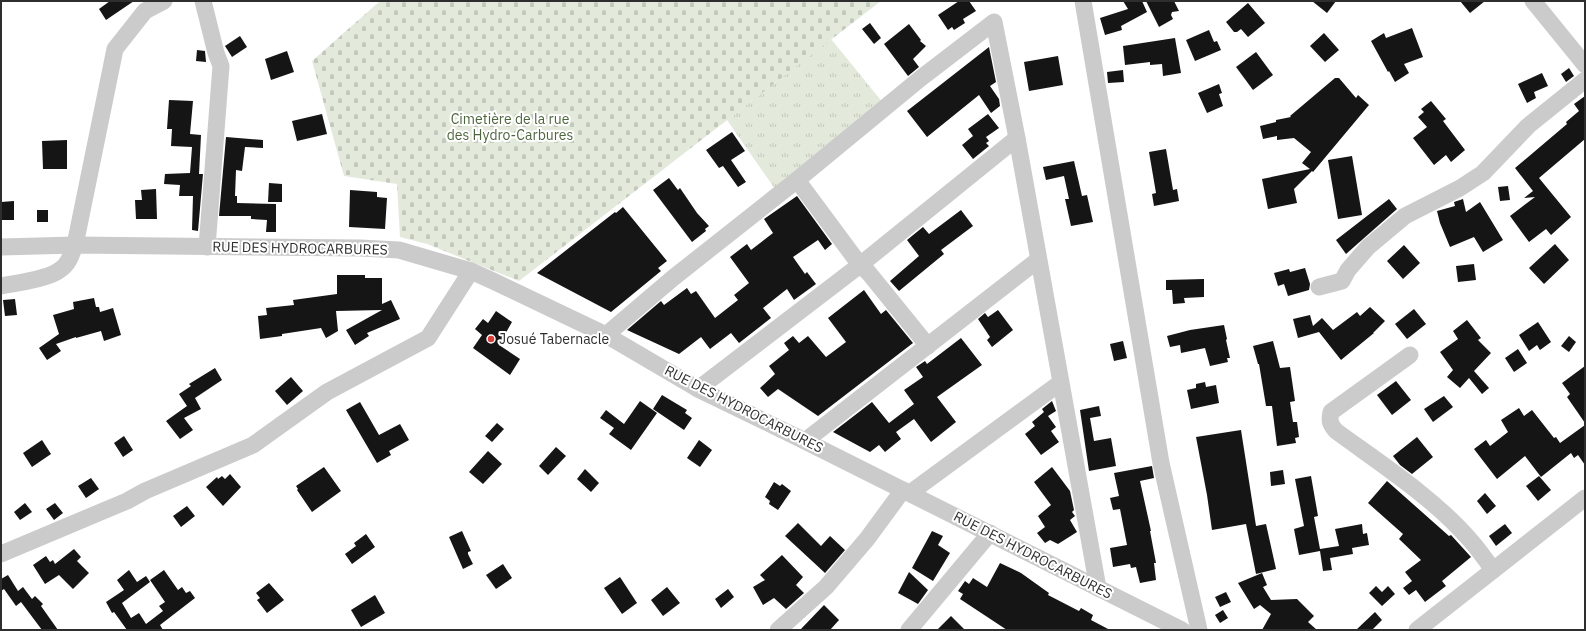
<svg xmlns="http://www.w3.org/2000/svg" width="1586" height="631" viewBox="0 0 1586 631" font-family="'IBM Plex Sans',sans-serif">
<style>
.grass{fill:url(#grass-tufts)}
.cemetery{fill:url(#cemetery-stones)}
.building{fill:#151515}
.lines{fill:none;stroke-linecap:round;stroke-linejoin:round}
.minor{stroke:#cbcbcb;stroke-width:17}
.poi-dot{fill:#d83e3c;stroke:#fff;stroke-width:1.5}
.labels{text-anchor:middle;stroke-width:4;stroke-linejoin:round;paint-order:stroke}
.park-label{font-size:14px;fill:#4e663e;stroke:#fff}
.street-label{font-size:14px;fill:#2e2e2e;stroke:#fff}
.poi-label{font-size:14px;fill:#2e2e2e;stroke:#fff;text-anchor:start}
</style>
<defs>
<pattern id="grass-tufts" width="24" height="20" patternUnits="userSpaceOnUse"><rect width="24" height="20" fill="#e3eadc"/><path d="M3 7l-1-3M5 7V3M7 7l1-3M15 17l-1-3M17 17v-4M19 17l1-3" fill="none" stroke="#c3c9bd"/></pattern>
<pattern id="cemetery-stones" width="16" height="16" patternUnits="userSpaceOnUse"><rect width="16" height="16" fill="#e3eadc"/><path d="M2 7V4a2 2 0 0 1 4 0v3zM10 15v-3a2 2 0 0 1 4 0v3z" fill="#c3c9bd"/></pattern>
</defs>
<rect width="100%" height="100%" fill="#fff"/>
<!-- grass -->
<path class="grass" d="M831,39L884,104L775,189L727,120Z"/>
<!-- cemetery -->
<path class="cemetery" d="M380,1H881L519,281L427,244L400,237L397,184L344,176L312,61Z"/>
<!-- building -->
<g class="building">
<path d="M110,1H134L106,20L99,9Z"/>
<path d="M959,1H969L976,11L963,19L965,23L954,30L952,27L948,30L938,15Z"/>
<path d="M1123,1H1142L1147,12L1121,26L1122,30L1105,35L1100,18L1128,9Z"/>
<path d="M1146,1H1174L1179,11L1172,12L1171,15L1173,19L1159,27Z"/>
<path d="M1312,1H1336L1327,13Z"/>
<path d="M1460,1H1485L1470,13Z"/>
<path d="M1248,3L1265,23L1248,37L1241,29L1237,32H1234L1226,22Z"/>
<path d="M870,23L881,38L874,44L862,29Z"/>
<path d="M909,24L921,40L920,41L926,46L913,59L919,67L908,76L884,44Z"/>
<path d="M1412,28L1423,57L1404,64L1409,73L1395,82L1389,71L1388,72L1371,41L1384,33L1386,38Z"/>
<path d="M1209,30L1214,42L1217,41L1221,50L1195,61L1186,40Z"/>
<path d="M1324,33L1339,50L1325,62L1310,46Z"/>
<path d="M240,36L247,47L232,57L225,46Z"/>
<path d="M1175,38L1181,73L1163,76L1162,64L1150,65V62L1125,65L1123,46Z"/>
<path d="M989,47L996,82L990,86L999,99L1000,106L991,113L979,95L927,137L907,111Z"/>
<path d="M197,50L205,51L206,62L196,61Z"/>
<path d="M287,51L294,72L271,80L265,59Z"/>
<path d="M1256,52L1273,75L1253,90L1236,67Z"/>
<path d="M1058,56L1063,85L1029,91L1024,62Z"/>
<path d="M1569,68L1574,76L1566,82L1561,74Z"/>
<path d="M1123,70L1124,82L1108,83L1107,72Z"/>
<path d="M1542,73L1548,86L1534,92L1536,98L1527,103L1518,84Z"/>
<path d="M1335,78H1339L1356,98L1358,95L1369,105L1313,172L1312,171L1294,189L1297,203L1268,209L1262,179L1310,169L1302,163L1311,152L1294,138L1277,140V136L1263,139L1260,126L1276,122V120L1291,117L1290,116Z"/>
<path d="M1219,84L1222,93L1219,94L1223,106L1207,113L1198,93Z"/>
<path d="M1585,96V139L1539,178L1571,217L1551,235L1546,229L1529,242L1510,216L1535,197L1524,198L1533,191L1515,168L1567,124L1566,122L1579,111L1574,104Z"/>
<path d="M169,100L193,101L190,134L201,135L199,174H203L198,231L192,230L193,196H179L180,185L164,184L165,174L190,173L192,147L171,146L172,129H167Z"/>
<path d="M1431,101L1446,119L1443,121L1465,150L1451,162L1446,155L1434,165L1413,138L1427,127L1418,117L1424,112L1421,109Z"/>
<path d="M322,114L327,134L297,141L292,121Z"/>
<path d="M988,114L999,128L986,137L989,141L986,143L989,146L973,159L962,145L973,136L968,129Z"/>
<path d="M732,132L745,151L731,160L746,182L738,187L723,166L719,168L706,150Z"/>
<path d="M226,137L263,140V148L245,147L242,171L236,170L235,196H237V203L276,204V232H266L267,220L251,219V216H219Z"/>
<path d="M67,140V169H43L42,141Z"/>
<path d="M1166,149L1173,190L1177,189L1179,201L1154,206L1152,194L1156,193L1149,152Z"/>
<path d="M1352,156L1362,215L1338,219L1328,160Z"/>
<path d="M1074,161L1082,196L1087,195L1093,222L1071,226L1065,199H1069L1064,176L1046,180L1043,167Z"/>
<path d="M669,178L678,190L680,188L697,213L709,226L705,229L706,231L692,242L653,190Z"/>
<path d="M269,183L282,184V202H268Z"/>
<path d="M1508,186L1510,200L1500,201L1498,187Z"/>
<path d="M156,189L157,219H136L135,200H142L141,190Z"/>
<path d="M350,190L377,192V197L387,198L385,229L349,227Z"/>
<path d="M797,196L832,244L825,250L818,240L793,257L805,274L807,272L816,284L794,300L787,289L763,308L771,318L739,343L731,333L710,349L701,337L679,354L627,330L661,301L664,305L687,288L691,294L696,291L715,318L738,300L734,295L749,283L730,257L747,244L751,250L773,233L764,219Z"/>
<path d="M1389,199L1397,209L1346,254L1336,240Z"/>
<path d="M1463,199L1466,212L1480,202L1503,240L1483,252L1474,237L1450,247L1440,223L1437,211L1455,206L1454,202Z"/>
<path d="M14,201V220H1V202Z"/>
<path d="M623,207L667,261L658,268L661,271L611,312L537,273L615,212L616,213Z"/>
<rect x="37" y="210" width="11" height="12"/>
<path d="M961,210L973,226L941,250L944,254L899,291L890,281L919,256L907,240L923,227L929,234Z"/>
<path d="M1555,244L1569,260L1544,284L1529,268Z"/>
<path d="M1404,245L1420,263L1403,279L1387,261Z"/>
<path d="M1474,264L1476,280L1458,282L1456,266Z"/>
<path d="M1305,268L1310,284L1309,290L1288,296L1284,284L1278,286L1274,273L1289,269L1290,272Z"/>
<path d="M337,275H365V278H382V304L391,300L400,319L367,333L369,336L355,345L346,330L382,310L336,311L338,331L326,338L321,328L282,334V336L260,339L258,316L267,315L266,308L294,305L293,300L337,294Z"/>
<path d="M1204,279V297L1184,298L1185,303L1173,304L1172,290H1166V280Z"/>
<path d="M864,290L881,314L886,310L913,343L818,416L778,389L768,397L760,388L775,374L769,366L789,350L784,343L793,336L799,343L808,336L826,357L846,342L828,318Z"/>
<path d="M94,298L96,307H99L100,312L113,308L121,335L104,341L101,331L76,338V337L56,344L61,351L47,360L39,348L59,334L53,315L74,309L73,302Z"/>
<path d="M15,299L17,315L5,316L3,300Z"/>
<path d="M1370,307L1385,321L1373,333H1374L1341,360L1319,332L1298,338L1293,319L1310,315L1313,326L1322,318L1333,330L1357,312L1360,316Z"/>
<path d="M1414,309L1426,324L1407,339L1395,324Z"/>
<path d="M998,310L1013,330L992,347L987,340L990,337L978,319L985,313L988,317Z"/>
<path d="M496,311L512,322L499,345L520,359L510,375L473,348L482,335L475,329L483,319L488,323Z"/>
<path d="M1467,320L1481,338L1478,340L1491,353L1474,371L1489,388L1482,394L1469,378L1460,388L1447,377L1453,370L1440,352L1458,339L1453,331Z"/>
<path d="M1538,322L1551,342L1540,350L1537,345L1529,351L1519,335Z"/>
<path d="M1224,325L1227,339L1226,340L1230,358H1227L1228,362L1210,366L1205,348L1181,353L1180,345L1170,347L1167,336L1190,330Z"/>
<path d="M1569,336L1576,342L1569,352L1561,346Z"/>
<path d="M961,338L982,365L937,397L956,422L931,442L914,419L896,432L901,439L885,452L879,445L870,452L833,432L872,402L889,423L914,404L904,390L923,377L916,367L925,361L927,364Z"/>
<path d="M1123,341L1127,358L1114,361L1110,344Z"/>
<path d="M1273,341L1280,368L1290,367L1295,401L1290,402L1293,422H1297L1299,437L1295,438L1296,443L1277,446L1272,406H1266L1259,364H1258L1253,346Z"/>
<path d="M1518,349L1527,363L1514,372L1505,358Z"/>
<path d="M1585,366V423L1567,397L1570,394L1562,383Z"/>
<path d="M215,368L222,380L195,398L201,409L184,418L193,430L180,439L166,421L187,406L179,394L191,386L189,384Z"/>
<path d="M291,377L303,391L287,405L275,391Z"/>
<path d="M1396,381L1411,400L1392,415L1377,395Z"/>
<path d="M1205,382L1206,387L1216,385L1219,403L1191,409L1187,390L1196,388V384Z"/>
<path d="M662,395L687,410L685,413L692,418L684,430L653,409Z"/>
<path d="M1444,396L1453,407L1433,422L1424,409Z"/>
<path d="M640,401L657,413L631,450L609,434L614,428L600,418L606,410L624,424Z"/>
<path d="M1052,401L1056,411L1048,416L1056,427L1051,431L1059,442L1041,455L1025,434L1035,426L1032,422L1044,412L1042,409Z"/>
<path d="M360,402L379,435L400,424L409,440L389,451L391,455L377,463L346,410Z"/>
<path d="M1099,406L1101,416L1090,418L1094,441L1111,438L1116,466L1089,471L1080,410Z"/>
<path d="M1519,408L1524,416L1532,410L1554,438L1556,437L1560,443L1585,425V465L1578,455L1574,458L1571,453L1541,477L1525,456L1497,479L1474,449L1486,440L1490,446L1508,432L1501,420Z"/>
<path d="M497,423L504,429L492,442L485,436Z"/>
<path d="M1241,430L1256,526L1266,524L1276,569L1256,574L1246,524L1212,530L1207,495L1196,437Z"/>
<path d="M124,436L133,450L123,457L114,443Z"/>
<path d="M1417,437L1433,457L1412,474L1400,465L1393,456Z"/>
<path d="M42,440L51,454L32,467L23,453Z"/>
<path d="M699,440L712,450L700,467L687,458Z"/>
<path d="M556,447L566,456L548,475L539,466Z"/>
<path d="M488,451L502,464L483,484L469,472Z"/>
<path d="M1152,466L1154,478L1140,481L1151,531H1150L1156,563H1154L1156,580L1140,583L1136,567L1131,568L1130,564L1113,567L1110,548L1127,545L1120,509L1113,510L1110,498L1119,496L1114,473Z"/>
<path d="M324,467L341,491L312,512L297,490L298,489L296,486Z"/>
<path d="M1052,467L1070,491L1074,510L1072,512L1075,516L1070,520L1077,532L1058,544L1050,540L1045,543L1037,533L1045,527L1038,516L1051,505L1034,482Z"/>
<path d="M585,469L599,483L591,492L577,479Z"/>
<path d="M1283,470L1285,484L1271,486L1270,472Z"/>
<path d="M230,474L241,487L223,506L206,487L217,477L218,479L222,476L225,479Z"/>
<path d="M1311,476L1318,516L1314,517L1320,549L1339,546L1335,529L1362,524L1363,534L1367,533L1369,545L1352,548L1353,554L1330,558L1332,570L1323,571L1320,551L1299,555L1294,529L1304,526L1295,479Z"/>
<path d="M1539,476L1551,490L1538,501L1526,486Z"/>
<path d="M91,478L99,489L86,498L78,486Z"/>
<path d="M1387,481L1449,536L1451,535L1471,557L1442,581L1446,586L1425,602L1416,590L1409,595L1403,588L1412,581L1405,572L1421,560L1399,539L1403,534L1368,503Z"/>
<path d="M774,482L780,486L782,484L791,491L778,510L769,504L770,501L765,497Z"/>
<path d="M1485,493L1496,506L1487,514L1477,501Z"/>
<path d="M25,503L32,512L20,520L14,512Z"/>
<path d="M55,503L63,513L54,520L46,509Z"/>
<path d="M187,506L195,516L181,527L173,516Z"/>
<path d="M798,523L821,546L830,536L845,550L825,573L785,536Z"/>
<path d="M1505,524L1512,533L1496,546L1489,536Z"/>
<path d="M462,531L471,551L468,552V554L473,564L463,569L449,537Z"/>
<path d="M932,531L943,536L938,545L950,553L933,581L912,568Z"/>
<path d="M366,534L375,547L352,564L345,554L356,546L354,543Z"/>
<path d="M74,549L81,557L77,561L89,573L73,589L59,575L45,584L33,565L46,556L50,562L53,560L55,564Z"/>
<path d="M782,555L803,577L796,585L804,593L786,609L774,598L763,605L753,587L765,580L760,575Z"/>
<path d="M1000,563L1021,573L1049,593L1048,595L1079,611L1081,608L1093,615L1091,620L1110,630H1007L960,599L963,594L958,591L965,581L969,584L973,578L987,587Z"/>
<path d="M503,564L512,578L496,589L486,575Z"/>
<path d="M129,570L137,582L146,576L150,582L122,603L131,618L139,613L146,624L163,611L159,606L165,602L150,580L164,570L178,590L182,587L186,593L190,591L195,598L160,625L163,630H127L114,612L112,613L106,602L124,590L117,580Z"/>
<path d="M909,572L928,590L918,604L898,593Z"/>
<path d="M1262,573L1267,585L1263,587L1271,600L1297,599L1314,616L1308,622L1317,630H1262L1271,614L1260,605L1254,609L1238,583Z"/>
<path d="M8,575L18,591L23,587L32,599L35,596L43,604L41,606L58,630H42L21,602L16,606L4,589L1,591V579Z"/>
<path d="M620,577L637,603L622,614L604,588Z"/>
<path d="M269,583L284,600L267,613L257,600L260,598L256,593Z"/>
<path d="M1376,586L1382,592L1388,586L1395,594L1382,606L1369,593Z"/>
<path d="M667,587L680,603L663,616L651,600Z"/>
<path d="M728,589L734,597L721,608L715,599Z"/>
<path d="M1226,592L1231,602L1220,607L1215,597Z"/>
<path d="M375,595L385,613L361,627L351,610Z"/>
<path d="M824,605L839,620L830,630H800Z"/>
<path d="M1223,610L1228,618L1220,623L1215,615Z"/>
<path d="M1375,612L1382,620L1372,630H1356Z"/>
<path d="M951,616L965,630H937Z"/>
</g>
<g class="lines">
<!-- minor -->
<g class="minor">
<path d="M203,1L216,53L221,66L207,247"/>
<path d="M1083,1L1161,463L1199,630"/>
<path d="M1533,1L1585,65"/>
<path d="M797,180L860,265L868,272L928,346"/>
<path d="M1,247L75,245L360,248L399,250L471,271L493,281L606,335L698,389L805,441L1182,630"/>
<path d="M1,286C16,283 50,279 61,269C69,264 72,253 75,245L115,49L145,11L164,1"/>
<path d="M1319,287L1342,281L1348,270L1368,247L1405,216L1460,188L1483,173L1528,126L1585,80"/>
<path d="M606,335L673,278L797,180L921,78L994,22L1017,138L1098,588"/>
<path d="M1410,355L1331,412C1329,421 1330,424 1336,431C1381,464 1434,498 1471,541C1479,550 1486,560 1493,570"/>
<path d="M698,389L860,265L1017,138"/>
<path d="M805,441L1038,260"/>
<path d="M910,493L1060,383"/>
<path d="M1,554L127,501L145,491L253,445L327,392L428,338L471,271"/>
<path d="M778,630L826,587L867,539L903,490"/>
<path d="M909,630L990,533"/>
<path d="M1417,630L1585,498"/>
</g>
</g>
<!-- markers -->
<circle class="poi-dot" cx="491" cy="339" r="4"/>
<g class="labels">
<!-- park labels -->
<g class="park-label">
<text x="510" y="124">Cimetière de la rue<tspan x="510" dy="16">des Hydro-Carbures</tspan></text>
</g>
<!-- street labels -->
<g class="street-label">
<text transform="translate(300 248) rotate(1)" y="5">RUE DES HYDROCARBURES</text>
<text transform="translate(744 409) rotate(27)" y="5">RUE DES HYDROCARBURES</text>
<text transform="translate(1033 555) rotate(27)" y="5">RUE DES HYDROCARBURES</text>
</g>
<!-- poi labels -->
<g class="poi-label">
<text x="499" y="344">Josué Tabernacle</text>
</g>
</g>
<!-- border -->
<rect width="1586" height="631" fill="none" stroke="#2e2e2e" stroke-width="4"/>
</svg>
